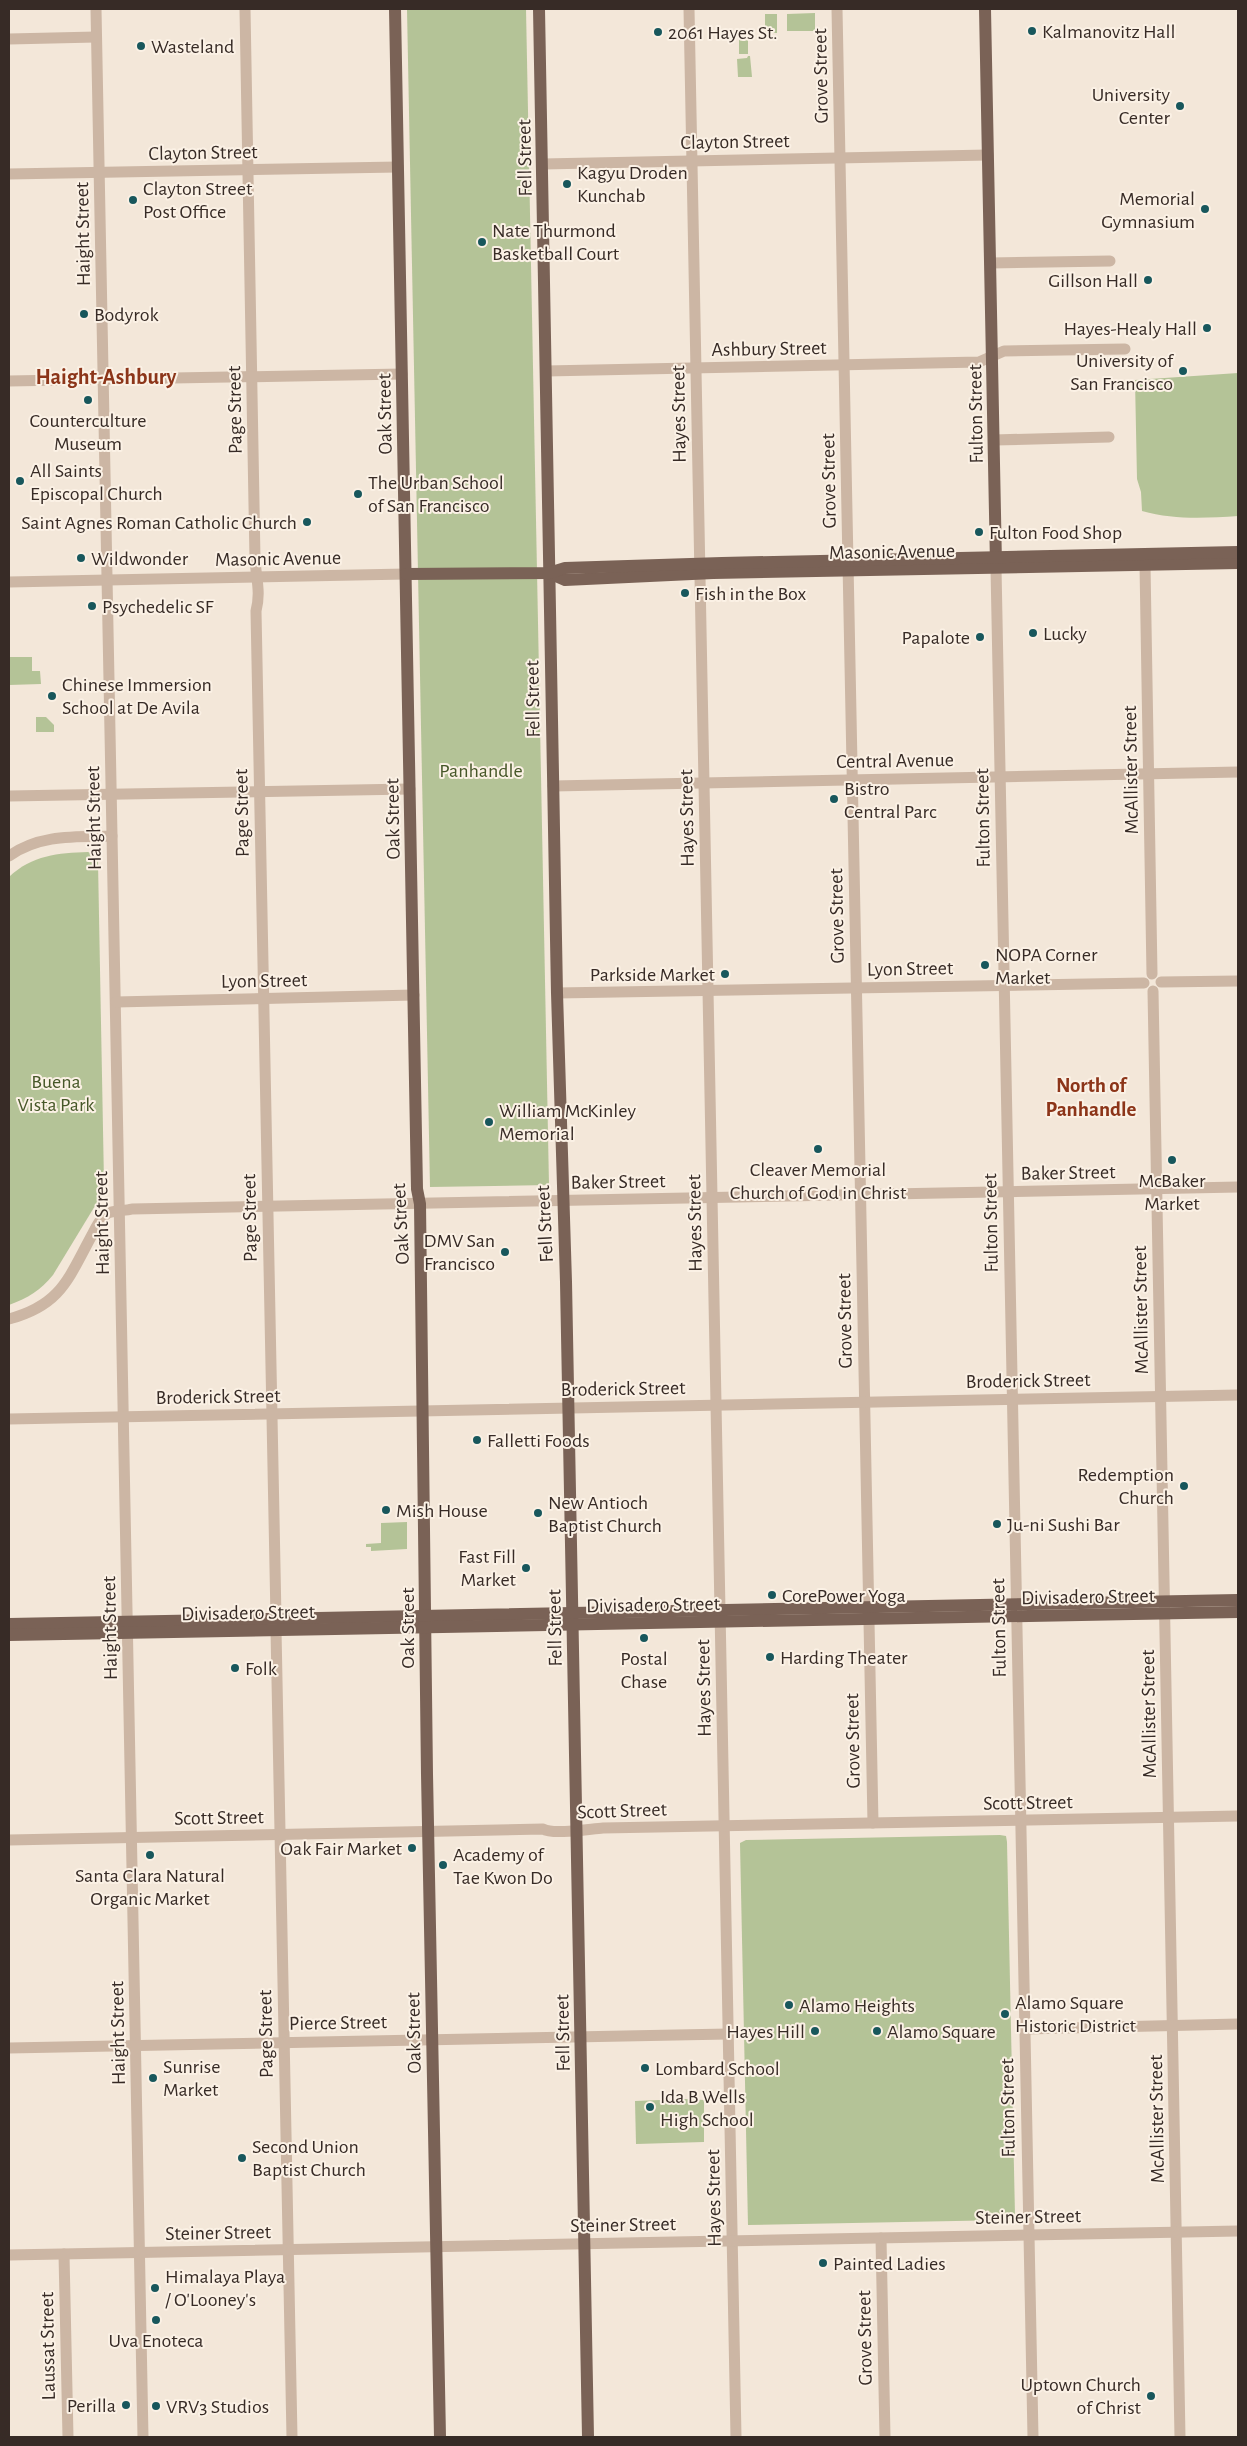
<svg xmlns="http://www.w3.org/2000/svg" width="1247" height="2446" viewBox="0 0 1247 2446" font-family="'Alegreya Sans',sans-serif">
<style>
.green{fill:#b4c397}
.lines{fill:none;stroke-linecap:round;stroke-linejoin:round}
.minor{stroke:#ccb6a4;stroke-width:11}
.major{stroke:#7a6256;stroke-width:12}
.poi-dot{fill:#18575c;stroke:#fbf1e5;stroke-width:2}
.labels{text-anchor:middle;stroke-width:4;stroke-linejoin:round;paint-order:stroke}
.poi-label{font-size:20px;fill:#372b26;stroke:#fbf1e5;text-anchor:start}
.street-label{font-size:20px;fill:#372b26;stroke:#fbf1e5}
.park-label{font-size:20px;fill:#465728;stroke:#fbf1e5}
.neighbourhood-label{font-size:21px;font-weight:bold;fill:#8c3519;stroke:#fbf1e5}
.quarter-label{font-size:22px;font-weight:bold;fill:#8c3519;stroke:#fbf1e5}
</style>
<rect width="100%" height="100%" fill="#f3e7d9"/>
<!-- green -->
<g class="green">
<path d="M407,9H526L549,1185L430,1187Z"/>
<path d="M815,13V31H787V14Z"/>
<rect x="765" y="14" width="12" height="19"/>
<path d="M748,36V54H739V37Z"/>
<path d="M748,56H750L752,77H738L737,59L747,58Z"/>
<path d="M1238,373V516C1206,518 1174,520 1142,511L1141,492L1137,479L1135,380Z"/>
<path d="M9,657H32V671H40L41,684L9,685Z"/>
<path d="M36,717H46L54,725V732H36Z"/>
<path d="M88,852L95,855L98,862L104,1183L101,1196L53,1275C41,1290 28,1298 9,1305V877C32,855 58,853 88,852Z"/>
<path d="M407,1522V1549L371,1551V1547H366V1544L381,1543V1523Z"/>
<path d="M1000,1835L1006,1836L1007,1842L1015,2216L1007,2220L748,2225L740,1843L746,1840Z"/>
<path d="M685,2099L704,2100V2142L636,2144L635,2101Z"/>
</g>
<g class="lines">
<!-- minor -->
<g class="minor">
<path d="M96,9L143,2437"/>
<path d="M245,9L255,559C256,578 261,592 256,611L276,1618"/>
<path d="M689,9L736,2437"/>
<path d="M837,9L873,1823"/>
<path d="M9,39L96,37"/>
<path d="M543,164L988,155"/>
<path d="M9,174L398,167"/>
<path d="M990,263L1110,261"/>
<path d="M546,371L979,362L1004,351L1125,349"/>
<path d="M9,381L402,374"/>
<path d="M994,440L1109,437"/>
<path d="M1145,565L1152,974"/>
<path d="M996,568L1033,2437"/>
<path d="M9,582L406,574"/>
<path d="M553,786L1238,772"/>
<path d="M9,796L410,789"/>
<path d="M9,856C40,834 76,837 112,836"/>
<path d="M1161,982L1238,981"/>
<path d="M1153,991L1180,2437"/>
<path d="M557,993L1144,983"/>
<path d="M116,1002L414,995"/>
<path d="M9,1319C61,1305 68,1279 92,1235C96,1227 101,1217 108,1213C115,1210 125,1211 132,1209L1238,1187"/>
<path d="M9,1419L1238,1395"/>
<path d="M276,1630L292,2437"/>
<path d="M9,1840L543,1829C553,1835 589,1829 603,1828L1238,1816"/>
<path d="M1025,2029L1238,2024"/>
<path d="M9,2048L728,2034"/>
<path d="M881,2238L885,2437"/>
<path d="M64,2254L68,2437"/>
<path d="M9,2255L1238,2231"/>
</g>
<!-- major -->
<g class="major">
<path d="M395,9L417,1189L420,1204L427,1774L440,2437"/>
<path d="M539,9L557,993L566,1282L588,2437"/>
<path d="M985,9L996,564"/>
<path d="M549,573L565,580L713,573L1238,563"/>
<path d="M406,574L549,573L565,568L722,563L1238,552"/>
<path d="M9,1624L1238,1600"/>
<path d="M9,1635L1238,1612"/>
</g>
</g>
<!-- markers -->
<g class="poi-dot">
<circle cx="1032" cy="31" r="5"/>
<circle cx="658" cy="32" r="5"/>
<circle cx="141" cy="46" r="5"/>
<circle cx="1180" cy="106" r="5"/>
<circle cx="567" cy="184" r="5"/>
<circle cx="133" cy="200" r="5"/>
<circle cx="1205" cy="209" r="5"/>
<circle cx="482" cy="242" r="5"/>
<circle cx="1148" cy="280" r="5"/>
<circle cx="84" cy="314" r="5"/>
<circle cx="1207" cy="328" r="5"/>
<circle cx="1183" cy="371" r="5"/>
<circle cx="88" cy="400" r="5"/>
<circle cx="20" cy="481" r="5"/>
<circle cx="358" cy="494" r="5"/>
<circle cx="307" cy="522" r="5"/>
<circle cx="979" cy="532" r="5"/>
<circle cx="81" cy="558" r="5"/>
<circle cx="685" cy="593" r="5"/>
<circle cx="92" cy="606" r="5"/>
<circle cx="1033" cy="633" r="5"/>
<circle cx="980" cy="637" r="5"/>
<circle cx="52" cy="696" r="5"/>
<circle cx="834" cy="799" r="5"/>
<circle cx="985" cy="965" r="5"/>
<circle cx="725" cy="974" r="5"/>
<circle cx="489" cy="1122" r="5"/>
<circle cx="818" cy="1149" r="5"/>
<circle cx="1172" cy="1160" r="5"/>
<circle cx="505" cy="1252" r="5"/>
<circle cx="477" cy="1440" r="5"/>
<circle cx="1184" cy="1486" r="5"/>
<circle cx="386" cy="1510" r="5"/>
<circle cx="538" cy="1513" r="5"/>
<circle cx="997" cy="1524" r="5"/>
<circle cx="526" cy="1568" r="5"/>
<circle cx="772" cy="1595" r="5"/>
<circle cx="644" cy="1638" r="5"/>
<circle cx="770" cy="1657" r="5"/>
<circle cx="235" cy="1668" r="5"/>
<circle cx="412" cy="1848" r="5"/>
<circle cx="150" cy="1855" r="5"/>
<circle cx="443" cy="1865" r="5"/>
<circle cx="789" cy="2005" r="5"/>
<circle cx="1005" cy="2014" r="5"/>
<circle cx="815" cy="2031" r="5"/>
<circle cx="877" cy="2031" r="5"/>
<circle cx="645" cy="2068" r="5"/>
<circle cx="153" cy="2078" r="5"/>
<circle cx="650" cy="2107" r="5"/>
<circle cx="242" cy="2158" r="5"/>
<circle cx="823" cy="2263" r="5"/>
<circle cx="155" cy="2288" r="5"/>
<circle cx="156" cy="2320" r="5"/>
<circle cx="1151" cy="2396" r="5"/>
<circle cx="126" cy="2405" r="5"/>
<circle cx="156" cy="2406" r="5"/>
</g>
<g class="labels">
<!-- poi labels -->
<g class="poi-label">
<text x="1042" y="38">Kalmanovitz Hall</text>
<text x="668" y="39">2061 Hayes St.</text>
<text x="151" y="53">Wasteland</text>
<text x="1170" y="101" text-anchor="end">University<tspan x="1170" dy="23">Center</tspan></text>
<text x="577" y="179">Kagyu Droden<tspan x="577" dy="23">Kunchab</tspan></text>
<text x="143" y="195">Clayton Street<tspan x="143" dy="23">Post Office</tspan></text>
<text x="1195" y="205" text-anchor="end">Memorial<tspan x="1195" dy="23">Gymnasium</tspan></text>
<text x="492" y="237">Nate Thurmond<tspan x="492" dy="23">Basketball Court</tspan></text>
<text x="1138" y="287" text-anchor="end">Gillson Hall</text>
<text x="94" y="321">Bodyrok</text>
<text x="1197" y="335" text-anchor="end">Hayes-Healy Hall</text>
<text x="1173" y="367" text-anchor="end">University of<tspan x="1173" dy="23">San Francisco</tspan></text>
<text x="88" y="427" text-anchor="middle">Counterculture<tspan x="88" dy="23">Museum</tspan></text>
<text x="30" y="477">All Saints<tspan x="30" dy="23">Episcopal Church</tspan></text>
<text x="368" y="489">The Urban School<tspan x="368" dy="23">of San Francisco</tspan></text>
<text x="297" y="529" text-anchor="end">Saint Agnes Roman Catholic Church</text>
<text x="989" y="539">Fulton Food Shop</text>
<text x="91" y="565">Wildwonder</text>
<text x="695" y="600">Fish in the Box</text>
<text x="102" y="613">Psychedelic SF</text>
<text x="1043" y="640">Lucky</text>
<text x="970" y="644" text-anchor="end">Papalote</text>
<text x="62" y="691">Chinese Immersion<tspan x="62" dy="23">School at De Avila</tspan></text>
<text x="844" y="795">Bistro<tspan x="844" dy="23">Central Parc</tspan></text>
<text x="995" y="961">NOPA Corner<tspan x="995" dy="23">Market</tspan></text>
<text x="715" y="981" text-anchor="end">Parkside Market</text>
<text x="499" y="1117">William McKinley<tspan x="499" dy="23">Memorial</tspan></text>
<text x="818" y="1176" text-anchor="middle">Cleaver Memorial<tspan x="818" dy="23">Church of God in Christ</tspan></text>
<text x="1172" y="1187" text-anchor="middle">McBaker<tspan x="1172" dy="23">Market</tspan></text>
<text x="495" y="1247" text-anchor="end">DMV San<tspan x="495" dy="23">Francisco</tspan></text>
<text x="487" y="1447">Falletti Foods</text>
<text x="1174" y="1481" text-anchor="end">Redemption<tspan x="1174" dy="23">Church</tspan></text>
<text x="548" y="1509">New Antioch<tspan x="548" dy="23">Baptist Church</tspan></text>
<text x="396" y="1517">Mish House</text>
<text x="1007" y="1531">Ju-ni Sushi Bar</text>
<text x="516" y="1563" text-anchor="end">Fast Fill<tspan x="516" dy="23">Market</tspan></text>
<text x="782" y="1602">CorePower Yoga</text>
<text x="780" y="1664">Harding Theater</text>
<text x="644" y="1665" text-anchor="middle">Postal<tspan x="644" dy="23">Chase</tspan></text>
<text x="245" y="1675">Folk</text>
<text x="402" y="1855" text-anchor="end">Oak Fair Market</text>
<text x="453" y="1861">Academy of<tspan x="453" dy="23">Tae Kwon Do</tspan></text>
<text x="150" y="1882" text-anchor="middle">Santa Clara Natural<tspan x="150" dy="23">Organic Market</tspan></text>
<text x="1015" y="2009">Alamo Square<tspan x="1015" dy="23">Historic District</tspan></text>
<text x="799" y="2012">Alamo Heights</text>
<text x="805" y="2038" text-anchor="end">Hayes Hill</text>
<text x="887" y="2038">Alamo Square</text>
<text x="163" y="2073">Sunrise<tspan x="163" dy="23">Market</tspan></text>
<text x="655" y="2075">Lombard School</text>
<text x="660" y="2103">Ida B Wells<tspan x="660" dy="23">High School</tspan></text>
<text x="252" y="2153">Second Union<tspan x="252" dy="23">Baptist Church</tspan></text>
<text x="833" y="2270">Painted Ladies</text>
<text x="165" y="2283">Himalaya Playa<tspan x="165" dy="23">/ O'Looney's</tspan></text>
<text x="156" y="2347" text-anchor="middle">Uva Enoteca</text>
<text x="1141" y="2391" text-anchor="end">Uptown Church<tspan x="1141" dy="23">of Christ</tspan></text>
<text x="116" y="2412" text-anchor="end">Perilla</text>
<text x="166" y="2413">VRV3 Studios</text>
</g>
<!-- street labels -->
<g class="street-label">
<text transform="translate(820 76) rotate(-91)" y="7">Grove Street</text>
<text transform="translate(735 141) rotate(-1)" y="7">Clayton Street</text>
<text transform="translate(203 152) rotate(-1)" y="7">Clayton Street</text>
<text transform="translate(524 158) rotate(-91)" y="7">Fell Street</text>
<text transform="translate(82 234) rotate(-91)" y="7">Haight Street</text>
<text transform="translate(769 348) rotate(-1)" y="7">Ashbury Street</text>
<text transform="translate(234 410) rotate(-91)" y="7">Page Street</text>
<text transform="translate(384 414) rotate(-91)" y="7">Oak Street</text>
<text transform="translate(678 414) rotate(-91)" y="7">Hayes Street</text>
<text transform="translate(975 414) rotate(-91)" y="7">Fulton Street</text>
<text transform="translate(828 481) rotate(-91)" y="7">Grove Street</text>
<text transform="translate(892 551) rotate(-1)" y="7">Masonic Avenue</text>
<text transform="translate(278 558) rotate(-1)" y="7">Masonic Avenue</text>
<text transform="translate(532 699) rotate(-91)" y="7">Fell Street</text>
<text transform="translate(895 760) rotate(-1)" y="7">Central Avenue</text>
<text transform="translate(1130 770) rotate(-91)" y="7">McAllister Street</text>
<text transform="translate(241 813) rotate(-91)" y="7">Page Street</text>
<text transform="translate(93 818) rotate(-91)" y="7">Haight Street</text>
<text transform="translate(686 818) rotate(-91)" y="7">Hayes Street</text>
<text transform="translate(982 818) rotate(-91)" y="7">Fulton Street</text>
<text transform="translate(392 819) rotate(-91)" y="7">Oak Street</text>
<text transform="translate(836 916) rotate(-91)" y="7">Grove Street</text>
<text transform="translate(910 968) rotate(-1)" y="7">Lyon Street</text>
<text transform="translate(264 980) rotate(-1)" y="7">Lyon Street</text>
<text transform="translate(1068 1172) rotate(-1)" y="7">Baker Street</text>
<text transform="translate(618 1181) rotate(-1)" y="7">Baker Street</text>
<text transform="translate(249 1218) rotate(-91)" y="7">Page Street</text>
<text transform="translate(101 1223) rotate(-91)" y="7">Haight Street</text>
<text transform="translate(694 1223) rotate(-91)" y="7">Hayes Street</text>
<text transform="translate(990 1223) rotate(-91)" y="7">Fulton Street</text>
<text transform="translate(400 1224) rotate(-93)" y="7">Oak Street</text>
<text transform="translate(544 1224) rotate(-93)" y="7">Fell Street</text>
<text transform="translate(1140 1310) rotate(-91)" y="7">McAllister Street</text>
<text transform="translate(844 1321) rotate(-91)" y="7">Grove Street</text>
<text transform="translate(1028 1380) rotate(-1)" y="7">Broderick Street</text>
<text transform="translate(623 1388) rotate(-1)" y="7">Broderick Street</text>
<text transform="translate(218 1396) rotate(-1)" y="7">Broderick Street</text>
<text transform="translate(1088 1596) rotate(-1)" y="7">Divisadero Street</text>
<text transform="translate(653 1604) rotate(-1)" y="7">Divisadero Street</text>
<text transform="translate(248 1612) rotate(-1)" y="7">Divisadero Street</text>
<text transform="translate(109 1628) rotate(-91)" y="7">Haight Street</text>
<text transform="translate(407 1628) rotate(-90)" y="7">Oak Street</text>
<text transform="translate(554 1628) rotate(-91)" y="7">Fell Street</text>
<text transform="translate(998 1628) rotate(-91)" y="7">Fulton Street</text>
<text transform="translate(703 1688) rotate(-91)" y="7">Hayes Street</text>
<text transform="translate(1148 1714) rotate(-91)" y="7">McAllister Street</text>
<text transform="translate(852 1741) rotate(-91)" y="7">Grove Street</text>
<text transform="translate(1028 1802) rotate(-1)" y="7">Scott Street</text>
<text transform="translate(622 1810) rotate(-2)" y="7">Scott Street</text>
<text transform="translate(219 1817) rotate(-1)" y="7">Scott Street</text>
<text transform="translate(338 2022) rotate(-1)" y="7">Pierce Street</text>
<text transform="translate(117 2033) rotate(-91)" y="7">Haight Street</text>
<text transform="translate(413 2033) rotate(-91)" y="7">Oak Street</text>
<text transform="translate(562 2033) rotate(-91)" y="7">Fell Street</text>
<text transform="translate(265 2034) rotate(-91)" y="7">Page Street</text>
<text transform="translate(1007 2108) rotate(-91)" y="7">Fulton Street</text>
<text transform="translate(1156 2119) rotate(-91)" y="7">McAllister Street</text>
<text transform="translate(713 2198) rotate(-91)" y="7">Hayes Street</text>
<text transform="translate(1028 2216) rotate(-1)" y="7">Steiner Street</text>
<text transform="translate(623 2224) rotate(-1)" y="7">Steiner Street</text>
<text transform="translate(218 2232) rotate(-1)" y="7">Steiner Street</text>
<text transform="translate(864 2338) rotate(-91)" y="7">Grove Street</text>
<text transform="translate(47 2346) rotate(-91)" y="7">Laussat Street</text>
</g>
<!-- park labels -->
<g class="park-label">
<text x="481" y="777">Panhandle</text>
<text x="56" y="1088">Buena<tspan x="56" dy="23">Vista Park</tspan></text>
</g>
<!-- neighbourhood labels -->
<g class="neighbourhood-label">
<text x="1091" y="1092">North of<tspan x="1091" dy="24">Panhandle</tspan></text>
</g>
<!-- quarter labels -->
<g class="quarter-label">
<text x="106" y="384">Haight-Ashbury</text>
</g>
</g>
<!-- border -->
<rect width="1247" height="2446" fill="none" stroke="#372b26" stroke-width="20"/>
</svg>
